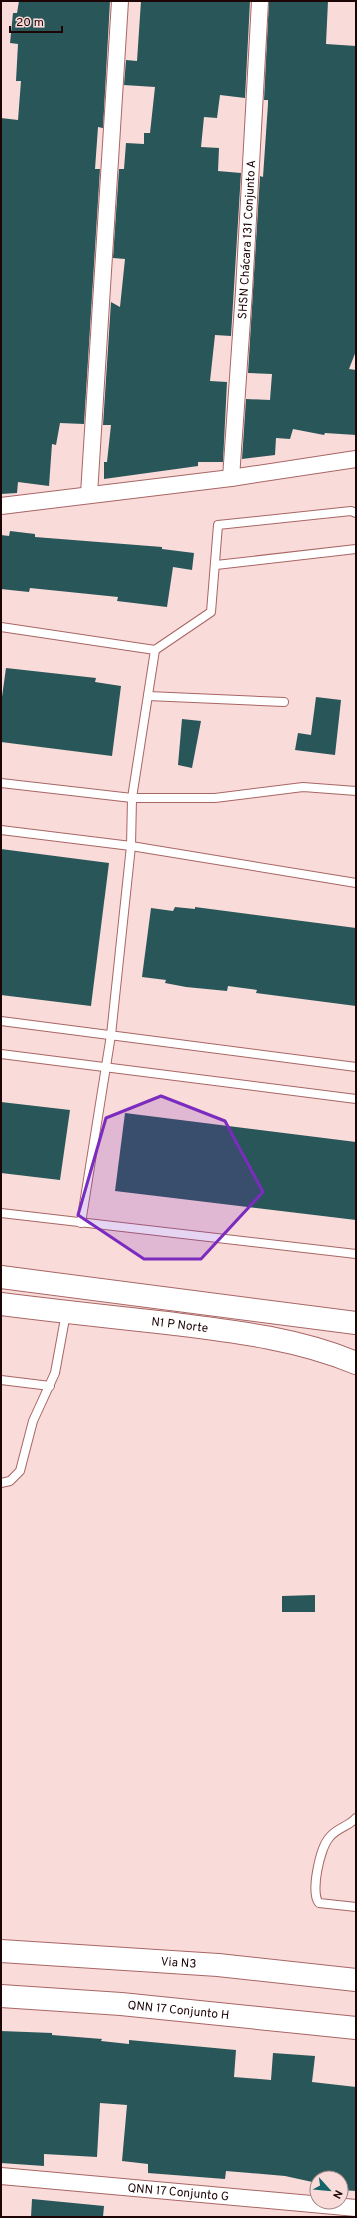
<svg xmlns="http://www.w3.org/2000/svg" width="357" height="2218" viewBox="0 0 357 2218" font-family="Overpass,sans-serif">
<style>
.building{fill:#295659}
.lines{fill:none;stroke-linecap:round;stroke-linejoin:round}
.service-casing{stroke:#a86664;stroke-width:10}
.minor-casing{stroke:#a86664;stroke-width:18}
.secondary-casing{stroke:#a86664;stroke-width:24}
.service{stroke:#fff;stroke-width:8}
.minor{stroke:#fff;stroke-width:16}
.secondary{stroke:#fff;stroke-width:22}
.marked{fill:#7b2cbf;fill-opacity:0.2;stroke:#7b2cbf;stroke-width:3;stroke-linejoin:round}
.labels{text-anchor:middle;stroke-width:4;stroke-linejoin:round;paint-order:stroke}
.street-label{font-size:12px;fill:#1d0506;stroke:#f9dbd9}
</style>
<rect width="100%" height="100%" fill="#f9dbd9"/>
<!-- building -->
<g class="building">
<path d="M19,1H110L103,128L98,127L95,169H100L84,424L60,423L56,445L52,444L49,486L18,482L17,493L1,494V118L18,120L21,81H16L18,44L10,43L13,13H17Z"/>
<path d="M141,1H250L245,98L220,95L217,118L204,117L201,147L219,148L218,171L241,173L231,336L215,335L210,381L227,382L223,462H198V466L104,479V462H107L111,425H103L111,302L120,307L125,259L113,258L119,169H124L126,143L144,144V133H150L155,87L124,85L126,60L137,61Z"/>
<path d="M269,1H328L326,44L356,46V351L349,369L356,370V435L325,433L324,435L293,429L290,439L276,438L275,455L242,459L246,399L270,400L272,374L248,373L260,176L263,177L268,104V100H264Z"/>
<path d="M10,531L35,534V537L162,547V549L194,553L192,570L173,567L167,607L117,601L118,597L30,588L29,592L1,589V535L9,536Z"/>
<path d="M6,668L96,678L95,682L121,686L112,756L1,742V704Z"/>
<path d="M316,697L341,700L335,755L295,750L298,733L311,735Z"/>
<path d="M182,719L201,721L192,768L178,765Z"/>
<path d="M1,849L109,863L91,1006L1,995Z"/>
<path d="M175,907L195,909V907L356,928V1006L256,993L257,990L228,986L227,991L186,987L165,983L166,980L142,977L151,908L173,911Z"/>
<path d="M1,1102L70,1110L60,1180L1,1173Z"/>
<path d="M125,1113L356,1142V1220L115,1191Z"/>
<path d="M315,1595V1612H282V1596Z"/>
<path d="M1,2031L52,2033V2035L102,2039L101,2041L129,2044V2040L236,2050L234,2077L271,2080L273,2053L315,2056L312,2082L356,2087V2191L341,2190V2178H317V2183L285,2176L226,2171L225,2179L148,2173V2164L122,2161L127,2105L100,2103L97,2157L44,2154V2166L1,2163Z"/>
<path d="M32,2199L104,2206L103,2217H31Z"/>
</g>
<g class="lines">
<defs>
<g id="service">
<path d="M216,565L356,549"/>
<path d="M1,627L155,650L211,612L218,525L351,511L356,513"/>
<path d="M148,696L284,702"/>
<path d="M1,783L132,798H215L303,787L356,791"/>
<path d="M1,830L131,846L356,883"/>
<path d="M1,1021L356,1067"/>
<path d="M1,1054L356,1099"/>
<path d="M1,1213L356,1254"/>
<path d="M81,1223L111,1035L131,846L132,798L155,650"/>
<path d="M1,1380L50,1386"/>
<path d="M1,1483L10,1481L20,1471L33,1421L55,1373L66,1313"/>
<path d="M356,1818C348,1827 336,1828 329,1838C320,1848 310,1893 319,1903L356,1907"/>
</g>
<g id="minor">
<path id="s1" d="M231,478L244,291L260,1"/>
<path d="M89,494L120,1"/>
<path d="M1,506L231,478L356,459"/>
<path id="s2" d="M1,2176L356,2208"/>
</g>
<g id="secondary">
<path d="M1,1277L356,1323"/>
<path id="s3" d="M1,1304C56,1311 111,1317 167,1323C231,1331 296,1338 356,1363"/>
<path id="s4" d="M1,1951L218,1965L356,1980"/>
<path id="s5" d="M1,1996L121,2004L356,2028"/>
</g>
</defs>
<!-- service casing -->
<use href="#service" class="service-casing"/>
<!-- minor casing -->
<use href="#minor" class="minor-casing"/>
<!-- secondary casing -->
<use href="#secondary" class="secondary-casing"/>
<!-- service -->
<use href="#service" class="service"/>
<!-- minor -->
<use href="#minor" class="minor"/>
<!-- secondary -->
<use href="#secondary" class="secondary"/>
</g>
<!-- marked area -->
<path class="marked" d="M161,1096L225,1121L263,1192L201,1259H144L78,1215L106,1118Z"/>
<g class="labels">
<!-- street labels -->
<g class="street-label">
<text dy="4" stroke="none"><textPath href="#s1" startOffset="239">SHSN Chácara 131 Conjunto A</textPath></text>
<text dy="4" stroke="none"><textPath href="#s3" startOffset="180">N1 P Norte</textPath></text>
<text dy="4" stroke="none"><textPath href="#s4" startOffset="178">Via N3</textPath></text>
<text dy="4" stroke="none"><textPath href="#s5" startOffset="178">QNN 17 Conjunto H</textPath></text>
<text dy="4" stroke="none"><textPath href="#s2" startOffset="178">QNN 17 Conjunto G</textPath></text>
</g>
</g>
<!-- border -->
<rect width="357" height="2218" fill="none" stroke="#1d0506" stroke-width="4"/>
<!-- north arrow -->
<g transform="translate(329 2190) rotate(117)"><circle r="19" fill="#f9dbd9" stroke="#a18585"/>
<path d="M0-3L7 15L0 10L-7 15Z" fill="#156469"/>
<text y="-6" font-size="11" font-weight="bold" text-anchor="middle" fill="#1d0506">N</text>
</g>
<!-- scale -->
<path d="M10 26v6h52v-6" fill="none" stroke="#1d0506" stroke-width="2"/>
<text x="16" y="26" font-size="12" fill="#1d0506" stroke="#f9dbd9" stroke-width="3" paint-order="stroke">20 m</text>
</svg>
